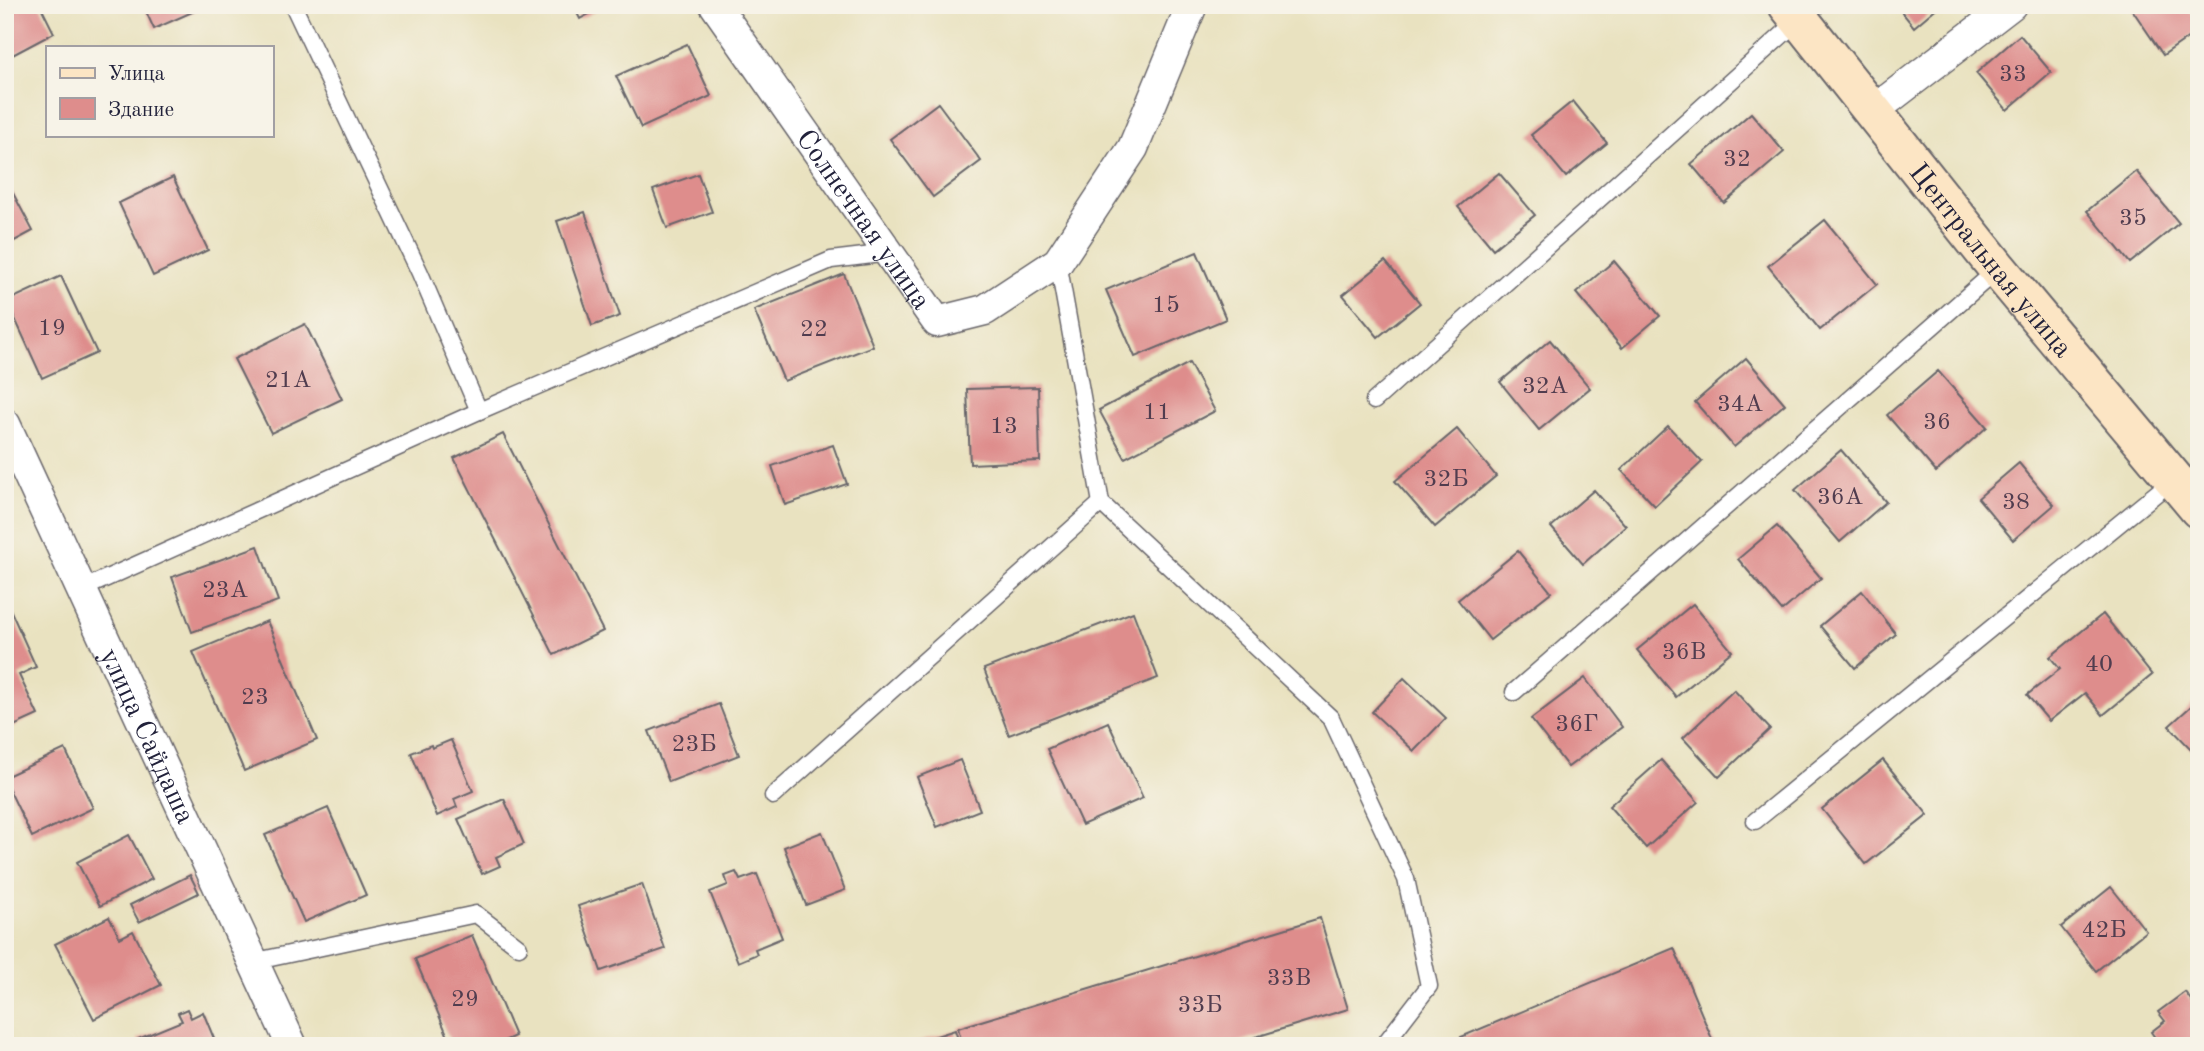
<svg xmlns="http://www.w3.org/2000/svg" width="2204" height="1051" viewBox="0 0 2204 1051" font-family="'Old Standard TT',serif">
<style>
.building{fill:#de8d8c}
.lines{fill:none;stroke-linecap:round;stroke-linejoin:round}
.lane-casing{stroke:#68656a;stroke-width:19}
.street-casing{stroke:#68656a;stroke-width:33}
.secondary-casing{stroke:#68656a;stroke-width:42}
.lane{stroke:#fff;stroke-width:16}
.street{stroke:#fff;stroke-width:30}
.secondary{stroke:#fce5c4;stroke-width:38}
.labels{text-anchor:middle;stroke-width:6;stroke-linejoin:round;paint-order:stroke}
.number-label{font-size:24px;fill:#513d4f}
.street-label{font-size:28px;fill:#22223b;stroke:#f7f3e8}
</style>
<rect width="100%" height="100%" fill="#f7f3e8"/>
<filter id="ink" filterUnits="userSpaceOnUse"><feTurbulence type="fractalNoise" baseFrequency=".0143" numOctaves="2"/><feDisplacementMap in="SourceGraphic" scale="14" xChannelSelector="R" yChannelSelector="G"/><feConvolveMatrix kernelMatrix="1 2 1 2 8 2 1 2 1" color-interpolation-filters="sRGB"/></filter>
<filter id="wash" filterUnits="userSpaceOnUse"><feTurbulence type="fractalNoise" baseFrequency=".00686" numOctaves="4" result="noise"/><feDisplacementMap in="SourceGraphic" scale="28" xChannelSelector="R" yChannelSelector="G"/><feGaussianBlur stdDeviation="1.57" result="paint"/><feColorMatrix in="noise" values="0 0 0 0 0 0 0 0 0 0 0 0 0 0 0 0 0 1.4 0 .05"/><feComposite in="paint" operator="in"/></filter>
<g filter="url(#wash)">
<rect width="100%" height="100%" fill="#e9e2c0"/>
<g id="blocks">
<!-- building -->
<g class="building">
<path d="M5,5H40L54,33L5,59Z"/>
<path d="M143,5H208L154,29Z"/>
<path d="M573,5H606L580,19Z"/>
<path d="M1896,5H1940L1914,27Z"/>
<path d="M2129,5H2186L2199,24V30L2163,55Z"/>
<path d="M2020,35L2051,72L2007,110L1976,73Z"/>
<path d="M687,44L711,96L641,128L616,76Z"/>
<path d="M1573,101L1607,143L1566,177L1531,135Z"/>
<path d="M938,103L981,161L933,197L890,139Z"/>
<path d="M1751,113L1784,152L1724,203L1691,164Z"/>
<path d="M2136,171L2179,223L2130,263L2087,211Z"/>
<path d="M1499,173L1535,215L1493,249L1458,207Z"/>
<path d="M698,174L712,212L667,228L653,190Z"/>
<path d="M173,177L208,250L153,276L119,203Z"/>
<path d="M5,178L33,231L5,246Z"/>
<path d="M585,212L620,316L592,326L557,221Z"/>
<path d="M1825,220L1877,284L1820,330L1768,266Z"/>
<path d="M1197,252L1226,319L1135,357L1106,290Z"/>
<path d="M1385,261L1420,303L1378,337L1343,295Z"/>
<path d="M1614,261L1660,316L1622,348L1576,293Z"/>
<path d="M844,274L873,346L784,381L754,310Z"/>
<path d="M61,276L97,353L42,378L7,301Z"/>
<path d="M305,324L342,399L271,433L234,359Z"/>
<path d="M1550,340L1590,388L1539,430L1500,382Z"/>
<path d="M1746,358L1785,404L1734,447L1695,402Z"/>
<path d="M1189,363L1215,411L1125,458L1099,410Z"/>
<path d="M1938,371L1987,427L1936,472L1887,415Z"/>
<path d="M1038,387L1040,461L970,464L967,389Z"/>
<path d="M1668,426L1702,462L1655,506L1621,470Z"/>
<path d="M1457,429L1496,476L1435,527L1395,481Z"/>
<path d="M503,434L603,631L554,655L454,458Z"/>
<path d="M833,445L847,484L785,505L772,466Z"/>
<path d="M1841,450L1886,502L1840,542L1795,490Z"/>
<path d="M2019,463L2054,505L2013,540L1978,498Z"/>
<path d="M1594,490L1626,526L1583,564L1551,527Z"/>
<path d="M1777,526L1821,578L1782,611L1738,559Z"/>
<path d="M258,546L278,601L192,632L172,577Z"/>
<path d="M1518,551L1551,592L1490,640L1458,600Z"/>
<path d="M1862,591L1896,634L1855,668L1820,626Z"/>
<path d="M5,598L36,667L19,675L38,715L5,730Z"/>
<path d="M1693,604L1732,651L1676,697L1637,650Z"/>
<path d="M1133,612L1158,678L1009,735L984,669Z"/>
<path d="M2103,614L2152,675L2103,715L2085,693L2049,721L2027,695L2060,669L2050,657Z"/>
<path d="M267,621L317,740L244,771L193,652Z"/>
<path d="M1404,678L1446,718L1414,751L1372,712Z"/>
<path d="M1585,678L1622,727L1568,767L1531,719Z"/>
<path d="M1734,690L1770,729L1719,777L1683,738Z"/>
<path d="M2199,699V743L2191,749L2169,726Z"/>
<path d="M719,704L739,755L669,782L649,731Z"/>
<path d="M1108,722L1143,798L1082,825L1047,749Z"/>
<path d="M451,740L473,791L454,799L457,807L437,816L411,753L431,745L432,748Z"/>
<path d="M65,749L93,808L32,837L5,781V777Z"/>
<path d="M960,760L980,810L937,827L917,777Z"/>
<path d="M1661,760L1698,802L1646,848L1609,806Z"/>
<path d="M1883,760L1928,815L1866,864L1822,809Z"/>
<path d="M504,799L524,844L496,857L500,866L482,874L458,819Z"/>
<path d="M328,808L366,895L304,922L265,835Z"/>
<path d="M822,832L845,890L806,905L784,847Z"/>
<path d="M129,835L152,879L100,906L77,862Z"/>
<path d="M736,872L740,880L757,874L782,938L755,949L757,954L738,962L710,892L728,885L725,876Z"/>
<path d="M190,875L199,893L139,922L130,905Z"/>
<path d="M642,884L665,949L601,971L578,906Z"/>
<path d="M2111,887L2146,931L2096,971L2061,927Z"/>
<path d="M109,917L120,938L133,931L161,985L94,1019L55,944Z"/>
<path d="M1320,918L1348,1009L1226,1046H963L958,1028Z"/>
<path d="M472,935L515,1036L493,1046H452L415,959Z"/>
<path d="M1674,948L1715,1046H1465L1461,1037Z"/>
<path d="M2185,992L2199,1011V1046H2161L2151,1032L2165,1021L2158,1012Z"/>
<path d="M187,1009L191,1018L203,1012L217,1046H141L138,1039L182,1021L178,1013Z"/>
<path d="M955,1030L960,1046H909L908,1045Z"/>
</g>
</g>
</g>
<g filter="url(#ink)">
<use href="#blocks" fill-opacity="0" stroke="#68656a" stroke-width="2"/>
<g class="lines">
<defs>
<g id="lane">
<path d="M293,5L420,273L479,411"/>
<path d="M1058,262L1101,503L1331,718L1406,879L1429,986L1383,1046"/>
<path d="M1374,401L1799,20"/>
<path d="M80,590L479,411L831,260L889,253"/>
<path d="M1514,692L1998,269"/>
<path d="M773,796L1101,503"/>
<path d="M1755,821L2174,479"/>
<path d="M252,962L476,914L519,947"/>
</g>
<g id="street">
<path id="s1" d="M715,5L937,322L985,310L1058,262L1133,148L1192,5"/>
<path d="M1873,111L2011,5"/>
<path id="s2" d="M5,424L292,1046"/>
</g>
<g id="secondary">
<path id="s3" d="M1788,5L1998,269L2199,509"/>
</g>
</defs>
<!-- lane casing -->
<use href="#lane" class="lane-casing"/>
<!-- street casing -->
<use href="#street" class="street-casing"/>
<!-- secondary casing -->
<use href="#secondary" class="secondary-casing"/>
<!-- lane -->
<use href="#lane" class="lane"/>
<!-- street -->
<use href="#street" class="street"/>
<!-- secondary -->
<use href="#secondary" class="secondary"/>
</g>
</g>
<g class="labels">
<!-- number labels -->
<g class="number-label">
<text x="2013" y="81">33</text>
<text x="1737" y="166">32</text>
<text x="2133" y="225">35</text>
<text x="1166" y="312">15</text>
<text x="52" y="335">19</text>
<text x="814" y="336">22</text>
<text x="288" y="387">21А</text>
<text x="1545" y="393">32А</text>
<text x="1740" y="411">34А</text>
<text x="1157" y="419">11</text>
<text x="1937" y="429">36</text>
<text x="1004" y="433">13</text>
<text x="1446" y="486">32Б</text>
<text x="1840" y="504">36А</text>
<text x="2016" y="509">38</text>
<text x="225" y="597">23А</text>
<text x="1684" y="659">36В</text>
<text x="2099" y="671">40</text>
<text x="255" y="704">23</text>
<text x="1577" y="731">36Г</text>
<text x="694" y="751">23Б</text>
<text x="2104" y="937">42Б</text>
<text x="1289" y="985">33В</text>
<text x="465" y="1006">29</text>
<text x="1200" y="1012">33Б</text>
</g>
<!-- street labels -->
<g class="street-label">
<text dy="10" stroke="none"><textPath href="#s1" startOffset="261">Солнечная улица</textPath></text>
<text dy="10" stroke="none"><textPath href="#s3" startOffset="326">Центральная улица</textPath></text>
<text dy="10" stroke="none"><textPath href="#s2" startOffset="343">улица Сайдаша</textPath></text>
</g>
</g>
<!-- margin -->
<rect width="2204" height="1051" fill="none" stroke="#f7f3e8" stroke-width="28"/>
<!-- legend -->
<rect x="46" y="46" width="228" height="91" fill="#f7f3e8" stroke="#a29fa3" stroke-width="2"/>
<rect x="60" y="68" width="35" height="10" fill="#fce5c4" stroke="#a29fa3" stroke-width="2"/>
<text x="108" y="80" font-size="21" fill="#22223b">Улица</text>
<rect x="60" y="98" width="35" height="21" fill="#de8d8c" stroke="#a29fa3" stroke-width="2"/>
<text x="108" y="116" font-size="21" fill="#22223b">Здание</text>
</svg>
